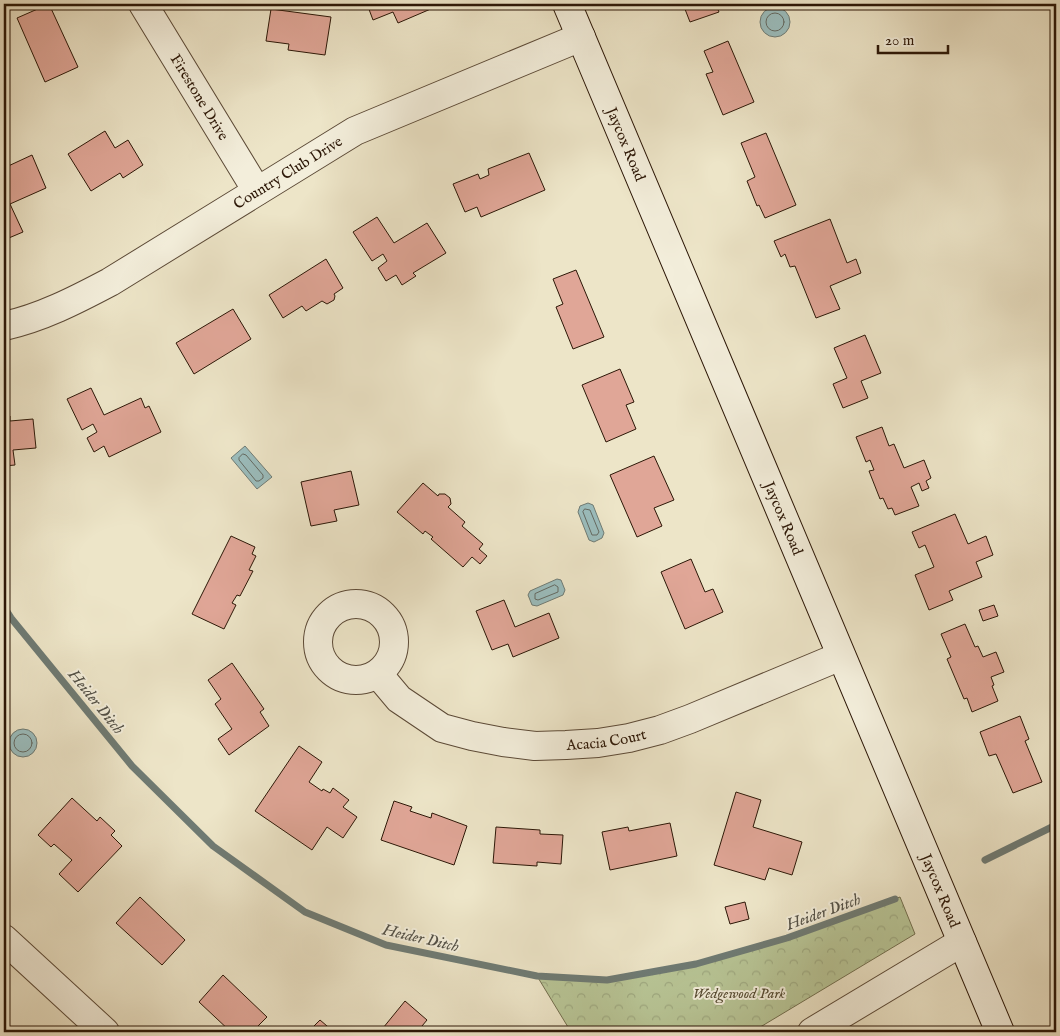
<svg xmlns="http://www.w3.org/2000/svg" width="1060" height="1036" viewBox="0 0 1060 1036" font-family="'IM FELL English',serif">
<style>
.park{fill:url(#park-crowns);stroke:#726e4e}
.water{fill:#9bbdbd;stroke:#6f7b74}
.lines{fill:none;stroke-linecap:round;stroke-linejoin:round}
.shore{stroke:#646a62;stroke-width:1}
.stream{stroke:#6f7b74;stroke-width:7}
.building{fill:#e0a697;stroke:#2c1707}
.street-casing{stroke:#5c4a37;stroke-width:30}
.secondary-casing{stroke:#2c1707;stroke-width:30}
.street{stroke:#f3eedb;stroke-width:28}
.secondary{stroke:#f3eedb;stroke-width:28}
.labels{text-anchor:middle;stroke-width:4;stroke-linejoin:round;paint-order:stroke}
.street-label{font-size:15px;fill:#2c1707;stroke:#f3eedb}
.park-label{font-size:15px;font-style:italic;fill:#564b32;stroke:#f3eedb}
.water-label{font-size:16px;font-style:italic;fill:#535147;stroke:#f3eedb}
</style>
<defs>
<pattern id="park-crowns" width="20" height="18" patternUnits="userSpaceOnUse" patternTransform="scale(1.25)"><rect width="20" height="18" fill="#b8c596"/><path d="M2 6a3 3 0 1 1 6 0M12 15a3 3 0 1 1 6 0" fill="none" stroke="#9ea880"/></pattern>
</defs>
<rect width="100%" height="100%" fill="#ede5c8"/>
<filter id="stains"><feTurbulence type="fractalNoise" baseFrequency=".004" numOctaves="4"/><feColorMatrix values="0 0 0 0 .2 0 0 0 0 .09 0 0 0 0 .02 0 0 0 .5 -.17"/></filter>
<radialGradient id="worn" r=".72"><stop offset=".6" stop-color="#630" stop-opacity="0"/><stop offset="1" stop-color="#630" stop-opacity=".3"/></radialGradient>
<!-- park -->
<path class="park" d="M900,897L915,934L752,1032H571L537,976L607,980L696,964L787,938Z"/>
<!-- water -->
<g class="water">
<circle cx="775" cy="22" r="15"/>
<path d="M245,446L272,477L257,489L231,458Z"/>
<path d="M588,503L593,505L604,533L602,538L594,542L589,540L578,512L580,506Z"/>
<path d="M557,579L561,580L565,590L563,595L537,606L532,605L528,595L530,591Z"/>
<circle cx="23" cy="743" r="14"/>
</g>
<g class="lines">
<!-- shore -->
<g class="shore">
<circle cx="775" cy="22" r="9"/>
<path d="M243,454L246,455L263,475V478L259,481H256L239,460V458Z"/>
<path d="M585,509L590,510L599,532L597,535H592L583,512Z"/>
<path d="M555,585L558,587V592L538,600L535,599V594Z"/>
<circle cx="23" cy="743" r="9"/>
</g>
<!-- stream -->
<g class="stream">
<path d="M4,607L11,618L132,766L213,846L305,912L386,945L537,976L607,980L696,964L787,938L895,899"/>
<path d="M985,860L1056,825"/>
</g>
</g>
<!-- building -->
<g class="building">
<path d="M49,4L78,67L45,82L17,18Z"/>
<path d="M367,4H440V5L398,23L393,12L373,20Z"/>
<path d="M683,4H721L716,5L719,12L690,22Z"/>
<path d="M271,9L331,17L325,55L288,50L289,44L266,41Z"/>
<path d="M728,41L754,102L723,115L706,74L713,72L704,51Z"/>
<path d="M105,131L115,148L128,140L143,165L123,178L120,173L91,191L68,154Z"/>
<path d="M766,133L796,205L765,218L759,205L757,206L747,181L755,177L741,143Z"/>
<path d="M529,153L545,190L481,217L477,207L465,212L453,184L478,174L480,179L489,175L488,169Z"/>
<path d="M32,155L46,188L10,204L23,232L4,240V168Z"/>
<path d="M377,217L394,243L427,223L446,253L413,273L416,276L402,285L396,275L386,281L378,268L387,261L383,254L372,261L353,232Z"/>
<path d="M830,219L847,263L856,259L861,273L830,286L840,309L816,318L795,266L790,267L785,254L781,257L774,241Z"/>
<path d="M326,259L343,288L334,294L335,296L334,300L327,304L322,301L306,311L302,306L283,318L269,295Z"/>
<path d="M576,270L604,337L573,349L556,307L563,304L553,279Z"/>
<path d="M233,309L251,339L194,374L176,343Z"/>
<path d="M865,335L881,373L861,381L868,398L843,408L833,384L847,378L834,348Z"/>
<path d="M620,369L634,402L626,405L636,429L606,442L582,385Z"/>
<path d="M91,388L104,415L141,398L145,408L149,406L161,432L109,457L104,446L94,452L87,438L97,432L93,424L82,430L67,399Z"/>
<path d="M4,416H10V421L33,419L36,448L13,450L15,465L4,466Z"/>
<path d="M882,427L889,446L894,444L904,468L924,460L931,478L926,481L929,488L922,491L919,483L911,487L919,506L895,515L892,508L888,509L883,498L880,499L869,471L874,470L870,460L866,462L856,437Z"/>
<path d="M654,456L674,500L654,508L662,526L637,537L610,475Z"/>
<path d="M351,471L359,505L334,510L337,521L311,526L301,482Z"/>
<path d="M423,483L438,496L439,494H445L450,498L451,504L448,507L465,522L462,526L483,544L479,549L487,556L480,564L472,557L463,567L431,539L433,537L425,531L423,534L397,512Z"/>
<path d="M955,514L968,544L986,536L993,555L976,562L982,577L949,591L953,600L929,610L915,575L934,567L925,545L919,548L912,532Z"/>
<path d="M231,536L255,547L252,554L256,556L249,570L253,571L240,596L237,595L232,603L236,605L224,629L192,614Z"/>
<path d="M691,559L705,592L713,589L723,612L685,629L661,572Z"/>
<path d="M504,600L515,627L549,613L559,638L513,657L508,644L492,650L476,611Z"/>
<path d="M994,605L998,616L983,621L979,610Z"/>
<path d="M965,624L975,647L978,646L983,657L996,652L1004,672L991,677L994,685L992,686L998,701L972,712L967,698L964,699L947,659L951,657L941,634Z"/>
<path d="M232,663L264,709L260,712L269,726L229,755L218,739L232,729L215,704L221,699L208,680Z"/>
<path d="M1020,716L1029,739L1025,741L1042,782L1013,793L996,754L989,756L980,732Z"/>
<path d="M299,746L322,762L309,782L322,791L323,789L330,793L333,788L349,800L343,807L357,817L343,838L327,827L312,850L255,811Z"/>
<path d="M4,767L8,769L4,782Z"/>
<path d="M736,792L761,800L753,827L802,842L792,875L769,868L765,880L714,865Z"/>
<path d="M72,798L97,821L100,817L115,831L111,835L122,846L78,892L59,874L72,860L54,844L51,847L38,835Z"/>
<path d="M394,801L412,807L410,811L431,818L432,813L467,826L454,865L381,840Z"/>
<path d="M670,823L677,856L610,870L602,832L628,827L629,831Z"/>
<path d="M496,827L540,830V834L563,835L561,864L537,862V866L493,863Z"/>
<path d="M140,897L185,940L162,965L116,923Z"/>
<path d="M1056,901V917L1051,904Z"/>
<path d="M745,902L749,919L730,924L725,907Z"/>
<path d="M223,975L267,1017L252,1032H231L199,1002Z"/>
<path d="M405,1001L427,1020L417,1032H388L383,1028Z"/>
<path d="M320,1020L334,1032H308Z"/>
</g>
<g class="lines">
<defs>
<g id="street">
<path id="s1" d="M143,4L257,191"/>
<path id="s2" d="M4,326C41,318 76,300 110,282L355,131L581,37"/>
<circle cx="356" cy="642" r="38"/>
<path id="s3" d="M378,674L399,699L442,728L472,736L503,742L535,746L566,745L598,743L629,738L660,730L690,719L841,656"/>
<path d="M4,939L105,1032"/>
<path d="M812,1032L962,942"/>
</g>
<g id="secondary">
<path id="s4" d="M567,4L1000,1032"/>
</g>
</defs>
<!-- street casing -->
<use href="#street" class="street-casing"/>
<!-- secondary casing -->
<use href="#secondary" class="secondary-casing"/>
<!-- street -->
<use href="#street" class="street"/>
<!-- secondary -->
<use href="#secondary" class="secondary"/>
</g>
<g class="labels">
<!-- street labels -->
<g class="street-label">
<text dy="5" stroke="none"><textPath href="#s1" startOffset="109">Firestone Drive</textPath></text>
<text dy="5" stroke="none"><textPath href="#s4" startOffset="152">Jaycox Road</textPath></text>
<text dy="5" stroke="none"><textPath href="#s2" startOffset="324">Country Club Drive</textPath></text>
<text dy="5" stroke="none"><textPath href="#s4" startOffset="558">Jaycox Road</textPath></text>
<text dy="5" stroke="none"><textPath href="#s3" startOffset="251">Acacia Court</textPath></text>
<text dy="5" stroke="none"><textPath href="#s4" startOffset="962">Jaycox Road</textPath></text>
</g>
<!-- park labels -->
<g class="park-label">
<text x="739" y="998">Wedgewood Park</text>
</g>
<!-- water labels -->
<g class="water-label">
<text transform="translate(97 701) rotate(51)" y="6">Heider Ditch</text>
<text transform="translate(823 911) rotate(-20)" y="6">Heider Ditch</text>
<text transform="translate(421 937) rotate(13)" y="6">Heider Ditch</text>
</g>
</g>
<!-- margin -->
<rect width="1060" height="1036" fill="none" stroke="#ede5c8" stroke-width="20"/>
<rect x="5" y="5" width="1050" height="1026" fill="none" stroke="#2c1707" stroke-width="2.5"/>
<rect x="10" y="10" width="1040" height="1016" fill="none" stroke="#2c1707"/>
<!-- scale -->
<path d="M878 45v8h70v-8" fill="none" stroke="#2c1707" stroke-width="2.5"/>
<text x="885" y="45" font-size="15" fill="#2c1707" stroke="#f3eedb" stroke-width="4" paint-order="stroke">20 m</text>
<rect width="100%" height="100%" filter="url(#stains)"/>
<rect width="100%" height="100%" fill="url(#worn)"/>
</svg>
